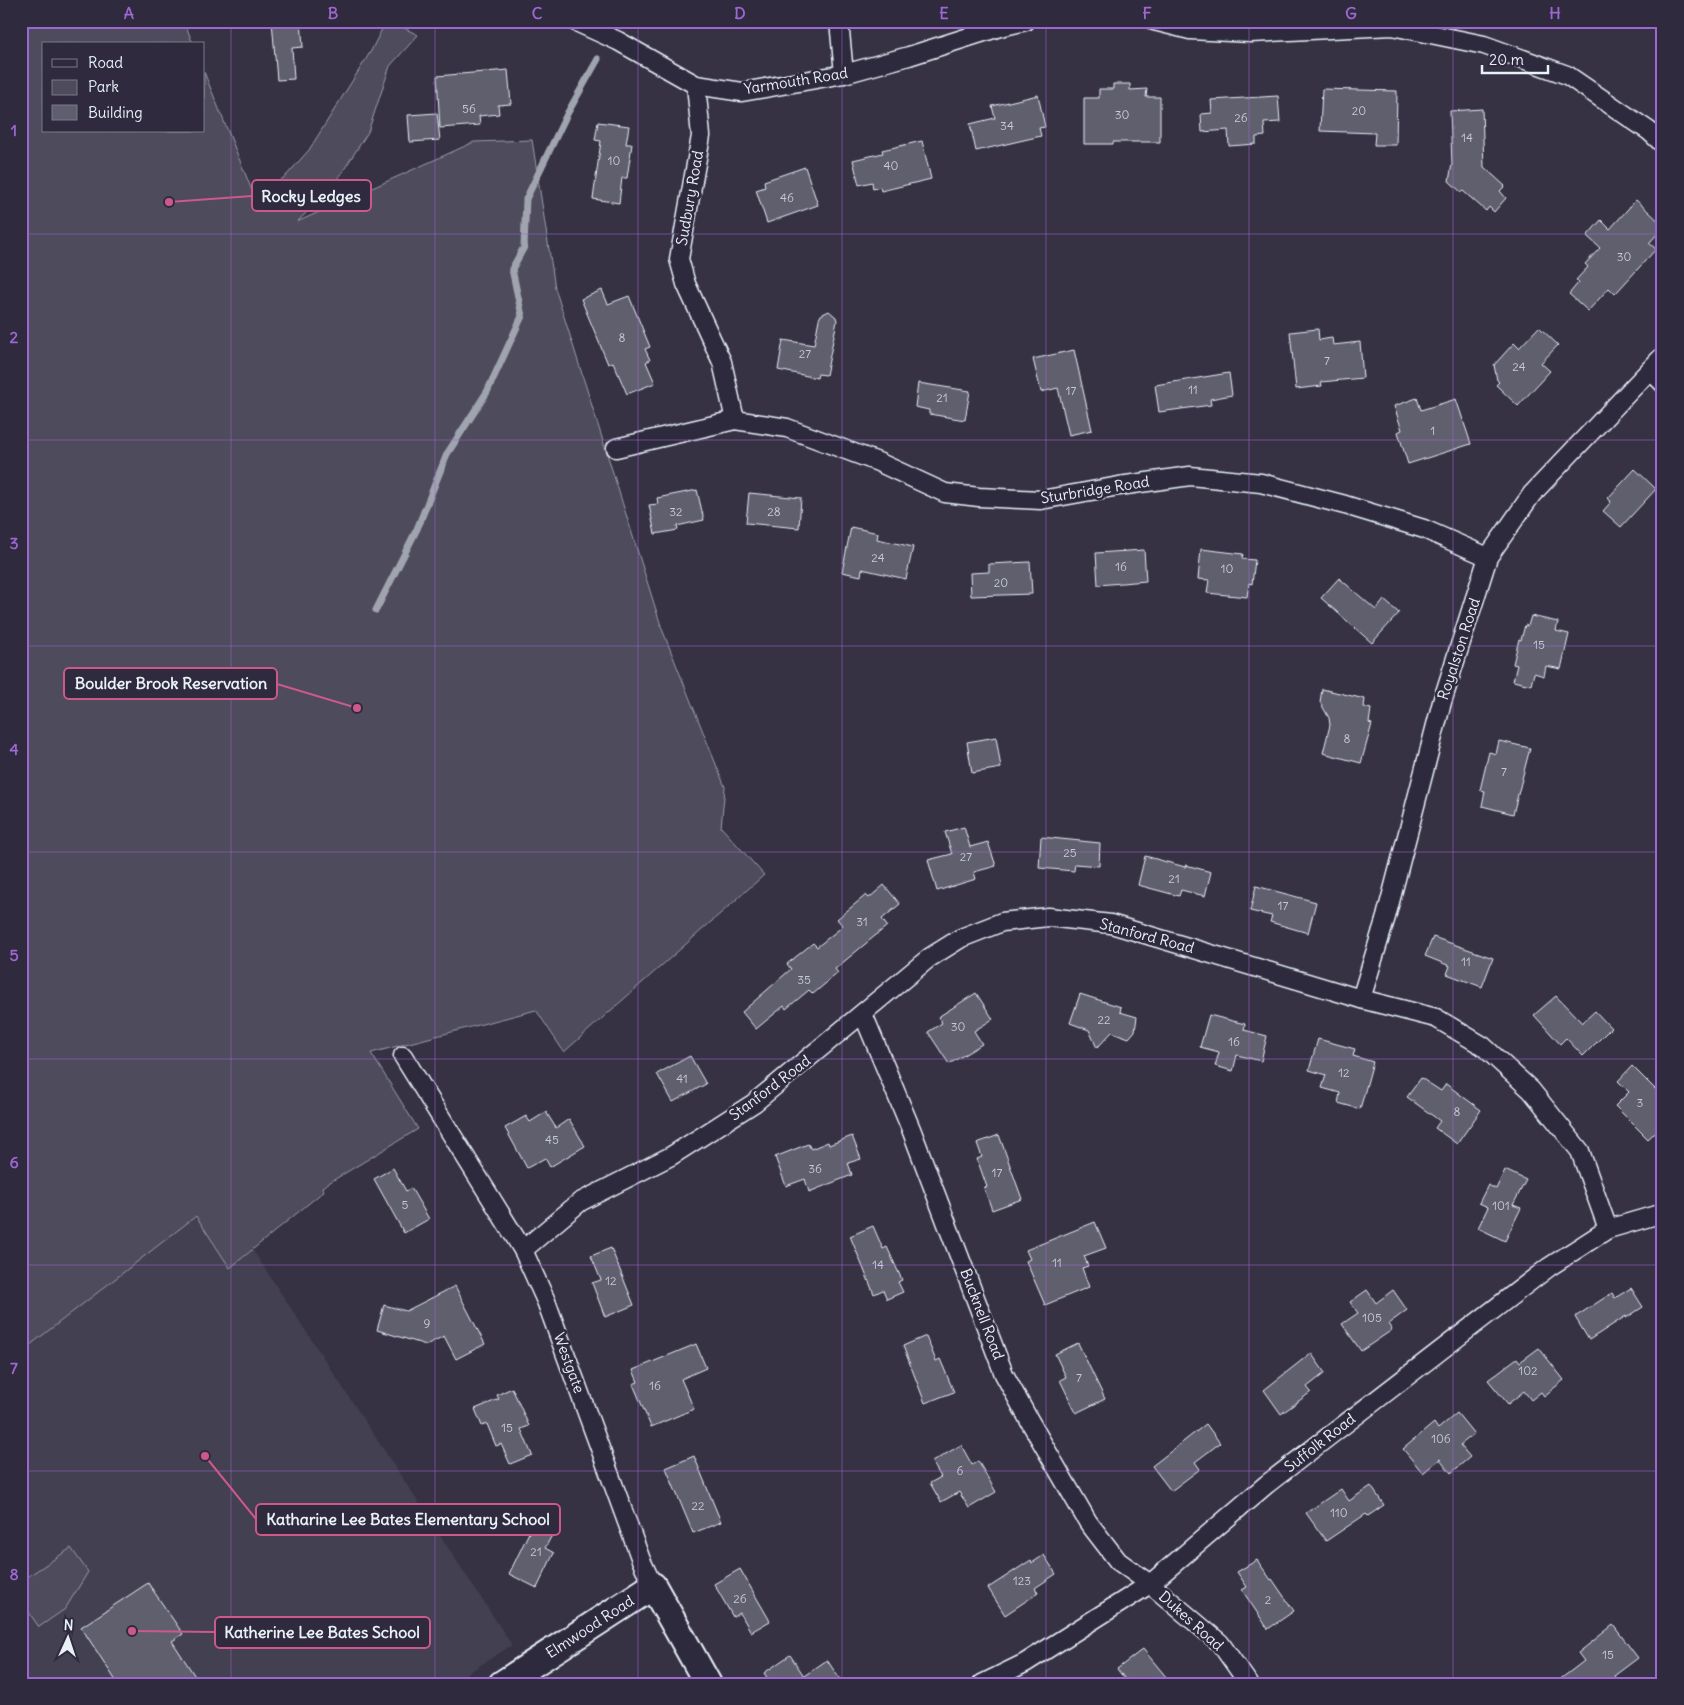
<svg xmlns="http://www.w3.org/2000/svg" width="1684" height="1705" viewBox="0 0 1684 1705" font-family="Delius,sans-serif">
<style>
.built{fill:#433f51}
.green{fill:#4d4b5c;stroke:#9a9eaa}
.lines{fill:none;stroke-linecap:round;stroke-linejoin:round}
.stream{stroke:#a0a4af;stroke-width:7}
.building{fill:#605e6e;stroke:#e8f1f8}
.street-casing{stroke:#e8f1f8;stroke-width:21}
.secondary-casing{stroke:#e8f1f8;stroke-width:30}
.street{stroke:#2f2a3d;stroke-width:18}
.secondary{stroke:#2f2a3d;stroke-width:26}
.grid{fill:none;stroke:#9c67d0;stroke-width:1;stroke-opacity:0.55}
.labels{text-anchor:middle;stroke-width:5;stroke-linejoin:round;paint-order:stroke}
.number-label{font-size:12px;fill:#c6ccd6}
.street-label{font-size:15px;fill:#e8f1f8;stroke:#2f2a3d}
.leader{fill:none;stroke:#cd598a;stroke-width:2}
.callout-dot{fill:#cd598a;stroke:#2f2a3d;stroke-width:2}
.callout{fill:#2f2a3d;stroke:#cd598a;stroke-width:2}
.callout-label{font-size:16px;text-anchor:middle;font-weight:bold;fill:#e8f1f8}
.neatline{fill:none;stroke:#9c67d0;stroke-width:2}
.grid-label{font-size:16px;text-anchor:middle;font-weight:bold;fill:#9c67d0}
</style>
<rect width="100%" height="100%" fill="#363244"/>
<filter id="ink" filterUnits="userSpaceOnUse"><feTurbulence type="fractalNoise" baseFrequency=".02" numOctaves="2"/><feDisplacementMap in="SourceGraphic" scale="10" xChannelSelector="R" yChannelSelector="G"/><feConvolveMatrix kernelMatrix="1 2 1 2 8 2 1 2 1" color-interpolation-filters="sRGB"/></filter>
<g filter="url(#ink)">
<!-- built -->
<path class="built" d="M155,1153L230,1267L252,1249L512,1645L451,1684H21V1242Z"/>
<!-- green -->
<g class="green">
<path d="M21,21H184L193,44H44V131H204V72L255,198L286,176L309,150L371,51L386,21H390L418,35L390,66L368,132L345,168L330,189L297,222L474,142L532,140L555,288L662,629L725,787L721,827L764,875L564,1052L536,1010L371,1053L418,1129L322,1187L324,1191L230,1268L196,1216L21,1352Z"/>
<path d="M71,1548L88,1572L65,1609L39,1627L21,1601V1581Z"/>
</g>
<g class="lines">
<!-- stream -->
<path class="stream" d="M376,610L417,529L447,454L487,392L522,316L512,269L524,247L526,199L567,114L598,59"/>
</g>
<!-- building -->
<g class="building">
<path d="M272,21H301L303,47L292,48L294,79L277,80Z"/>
<path d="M508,70L511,104L498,105L499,114L479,116L480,125L440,128L437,76Z"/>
<path d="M1113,84H1130V90L1147,89L1146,97H1160V142H1113V144H1084V98H1099V89H1113Z"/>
<path d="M1322,89L1397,91L1396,145H1374L1375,133L1320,131Z"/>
<path d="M1038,95L1045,127L1039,128L1041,136L976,151L970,124L995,118L992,106Z"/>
<path d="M1278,96L1280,122L1264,123L1265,136L1256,137V144L1229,146L1228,130L1202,132L1201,114L1212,113L1211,100Z"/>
<path d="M1482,109L1484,167L1505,186L1500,191L1506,198L1494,212L1489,207L1486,211L1463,191L1461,192L1449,181L1452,164L1450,111Z"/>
<path d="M437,113L440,140L410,142L408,115Z"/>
<path d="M598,122L629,126L626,144H632L627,178H622L619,203L593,199L601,141L595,140Z"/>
<path d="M922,141L931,179L881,191L880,187L873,189L872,182L859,185L853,160L883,153L882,150Z"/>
<path d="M805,167L818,205L767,223L756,190L765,187L764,181Z"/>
<path d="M1636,200L1663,225V228L1649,243L1656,249L1615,294L1609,288L1588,311L1569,294L1579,282L1576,280L1588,267L1585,264L1600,248L1587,236L1601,220L1610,229Z"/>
<path d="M602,290L608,304L629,296L650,347L645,349L650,360L646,362L655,383L627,394L613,362L608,364L581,299Z"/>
<path d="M829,311L836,317L837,321L826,375L818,374L817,378L778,370L783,340L814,345L819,319L821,315Z"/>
<path d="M1539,327L1558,345L1541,363L1550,371L1518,406L1496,385L1499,382L1497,380L1494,365L1514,343L1519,348Z"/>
<path d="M1318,329L1319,340L1332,338L1333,345L1360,342L1363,378L1321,382L1322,386L1296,389L1290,332Z"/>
<path d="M1074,350L1092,430L1069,435L1058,388L1041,392L1033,359Z"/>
<path d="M1229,373L1232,395L1210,399L1211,405L1159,412L1155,385Z"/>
<path d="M918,383L970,391L965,420L929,414V410L915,407Z"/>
<path d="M1417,398L1421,410L1456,399L1471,444L1408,464L1398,432L1402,430L1394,406Z"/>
<path d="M1635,469L1656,489L1621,527L1603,511L1611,502L1608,498Z"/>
<path d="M697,490L704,520L677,526L678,530L655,534L649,505L658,504L657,498Z"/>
<path d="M749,493L801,498L799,528L746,523Z"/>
<path d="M851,527L878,533L877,539L913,547L906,579L862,569L861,576L842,572Z"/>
<path d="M1201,549L1243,554L1242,559L1255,560L1252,584L1249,583L1247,597L1207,593L1209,580L1198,579Z"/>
<path d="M1144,550L1146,581L1098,585L1096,553Z"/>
<path d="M1030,562L1032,594L971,596L970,573L989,572V564Z"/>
<path d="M1339,578L1376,610L1384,600L1399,613L1372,643L1321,598Z"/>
<path d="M1531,616L1558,622L1556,631L1569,634L1561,669L1546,666L1544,676L1534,673L1531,685L1513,681L1517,665L1513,664L1519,639L1521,640L1525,625L1528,626Z"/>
<path d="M1322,689L1365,699L1364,707L1371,709L1369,723L1372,724L1361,763L1323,753L1330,725L1329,718L1320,702Z"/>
<path d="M996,737L1001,768L972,773L967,742Z"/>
<path d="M1499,741L1530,748L1513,814L1482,806L1485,791L1480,790L1489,752L1496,754Z"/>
<path d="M964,827L970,847L988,842L996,866L974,872L976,879L937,891L928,860L952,854L945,832Z"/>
<path d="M1041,837L1100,843L1099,866L1075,864L1074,871L1039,868Z"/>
<path d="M1145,856L1185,867L1186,865L1211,872L1205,896L1181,890L1179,896L1138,885Z"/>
<path d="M884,885L900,904L882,919L887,926L835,969L838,973L813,994L809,990L786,1009L784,1006L756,1029L742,1012L791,969L787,964L813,943L817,947L843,926L837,919L866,895L869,898Z"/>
<path d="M1256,886L1316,902L1308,933L1270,922L1272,916L1250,911Z"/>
<path d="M1433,937L1493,958L1482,987L1447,974L1450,966L1425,956Z"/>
<path d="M976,993L993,1019L974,1031L982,1044L949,1064L928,1032L942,1023L938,1017Z"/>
<path d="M1080,994L1121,1007L1120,1012L1137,1017L1135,1031L1129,1038L1112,1032L1097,1048L1089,1030L1070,1023Z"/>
<path d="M1556,996L1582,1023L1595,1011L1611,1028L1583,1056L1566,1038L1560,1044L1534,1015Z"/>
<path d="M1209,1015L1245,1024L1244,1030L1267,1036L1261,1061L1237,1055L1233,1071L1215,1066L1219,1052L1200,1047Z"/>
<path d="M1318,1039L1355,1049L1353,1056L1373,1062L1360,1109L1338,1103L1340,1093L1322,1088L1326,1075L1309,1070Z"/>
<path d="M690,1056L706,1084L673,1102L657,1074Z"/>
<path d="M1632,1066L1663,1097V1125L1648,1139L1615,1106L1629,1092L1618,1081Z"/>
<path d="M1421,1078L1441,1091L1446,1084L1481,1110L1457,1144L1435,1128L1440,1121L1407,1097Z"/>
<path d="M546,1112L556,1128L569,1119L585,1146L550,1167L545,1158L527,1168L505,1128L526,1116L530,1122Z"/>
<path d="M999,1135L1022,1199L992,1210L984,1188L987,1187L977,1159L982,1157L977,1143Z"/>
<path d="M852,1136L861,1159L848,1163L852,1175L809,1192L805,1179L786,1186L775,1157L808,1144L811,1149L828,1142L829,1145Z"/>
<path d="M393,1168L406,1191L411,1188L429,1219L404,1233L374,1179Z"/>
<path d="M1505,1170L1526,1180L1513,1205L1521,1208L1505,1241L1478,1228L1488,1207L1479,1203L1488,1185L1496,1189Z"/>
<path d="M1095,1222L1106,1248L1084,1256L1088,1266L1082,1268L1089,1287L1045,1305L1026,1261L1030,1259L1026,1250Z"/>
<path d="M873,1226L883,1249L887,1247L902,1280L898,1282L903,1292L887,1299L883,1290L874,1294L850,1236Z"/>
<path d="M611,1248L634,1305L605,1317L592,1283L601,1280L591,1256Z"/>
<path d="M455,1286L485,1344L456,1359L444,1336L426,1345L377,1330L384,1305L406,1311Z"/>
<path d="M1631,1288L1643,1307L1626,1318V1316L1589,1340L1575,1317L1612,1293L1615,1298Z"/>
<path d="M1367,1290L1376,1303L1393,1290L1407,1310L1388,1324L1392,1330L1361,1351L1342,1324L1358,1313L1350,1302Z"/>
<path d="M926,1336L936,1361L940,1359L954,1392L925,1403L903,1346Z"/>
<path d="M1078,1343L1105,1399L1076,1413L1060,1380L1066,1377L1055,1354Z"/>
<path d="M696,1344L706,1368L681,1379L694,1409L651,1427L633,1384L638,1382L633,1370Z"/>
<path d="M1539,1348L1564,1380L1544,1396L1541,1392L1531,1400L1524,1391L1508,1404L1488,1380L1517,1358L1520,1362Z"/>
<path d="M1311,1353L1325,1373L1307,1387L1311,1392L1281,1414L1264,1390Z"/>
<path d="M512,1388L529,1426L521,1429L532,1455L510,1464L501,1444L496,1446L487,1424L482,1426L475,1409L499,1399L497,1395Z"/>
<path d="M1457,1413L1474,1434L1460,1445L1470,1457L1451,1473L1440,1459L1423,1473L1403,1449L1434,1423L1438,1429Z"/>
<path d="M1206,1424L1220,1443L1195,1462L1200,1469L1171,1491L1152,1466Z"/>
<path d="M961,1445L972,1465L978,1461L996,1492L969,1508L959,1492L941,1502L930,1483L941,1477L932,1462Z"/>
<path d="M694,1456L721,1522L693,1533L666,1468Z"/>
<path d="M1371,1486L1384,1505L1368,1516L1366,1514L1326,1541L1306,1513L1341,1489L1349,1501Z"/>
<path d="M536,1518L556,1528L545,1548L554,1553L537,1588L509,1574Z"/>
<path d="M1044,1555L1056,1574L1035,1588L1038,1593L1005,1615L988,1588L1031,1560L1032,1563Z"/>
<path d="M1257,1560L1271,1580L1272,1579L1294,1611L1268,1629L1242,1590L1247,1587L1237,1572Z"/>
<path d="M740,1569L770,1621L751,1632L740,1613L733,1617L714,1584Z"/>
<path d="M148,1583L183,1634L172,1641L200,1684H118L81,1627Z"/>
<path d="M1613,1625L1638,1658L1614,1676L1620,1684H1554L1584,1661L1578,1653Z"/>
<path d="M1143,1649L1172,1684H1129L1117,1669Z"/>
<path d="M790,1655L804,1676L827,1660L843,1684H771L764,1673Z"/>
</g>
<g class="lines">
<defs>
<g id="street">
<path d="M574,21L618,41L696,85L742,92L844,74L909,56L1000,27L1026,21"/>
<path d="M839,21L844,74"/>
<path d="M1154,21L1190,30L1250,33L1392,26L1484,45L1567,75L1649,131L1663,144"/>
<path d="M696,85L701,136L679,259L686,284L722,362L735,420"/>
<path d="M1650,370L1663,383"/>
<path d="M616,448L735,420L787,428L878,462L945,493L979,497L1041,500L1119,486L1190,476L1261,483L1345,505L1424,529L1488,557"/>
<path d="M1361,999L1386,917L1442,702L1488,557L1532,494L1663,356"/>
<path d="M863,1014L911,1129L1004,1374L1029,1420L1088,1522L1118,1561L1150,1584L1220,1643L1249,1684"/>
<path d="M403,1056L523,1250L546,1301L641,1560L653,1586"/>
<path d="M523,1250L580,1202L671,1156L754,1103L929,958L961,938L1002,922L1048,917L1111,924L1361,999L1436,1018L1483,1046L1531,1090L1580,1151L1608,1229"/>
<path d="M982,1684L1025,1663L1150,1584L1267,1484L1549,1267L1608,1229L1663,1213"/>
</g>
<path id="secondary" d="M502,1684L653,1586L708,1684"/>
</defs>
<!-- street casing -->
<use href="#street" class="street-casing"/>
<!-- secondary casing -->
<use href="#secondary" class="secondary-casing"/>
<!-- street -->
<use href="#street" class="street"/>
<!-- secondary -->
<use href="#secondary" class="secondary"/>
</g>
</g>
<!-- grid -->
<path class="grid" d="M231,21V1684M435,21V1684M638,21V1684M842,21V1684M1046,21V1684M1249,21V1684M1453,21V1684M21,234H1663M21,440H1663M21,646H1663M21,852H1663M21,1059H1663M21,1265H1663M21,1471H1663"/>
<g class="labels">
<!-- number labels -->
<g class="number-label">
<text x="469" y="113">56</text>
<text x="1359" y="115">20</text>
<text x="1122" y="119">30</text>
<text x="1241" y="122">26</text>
<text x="1007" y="130">34</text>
<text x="1467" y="142">14</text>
<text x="614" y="165">10</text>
<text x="891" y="170">40</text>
<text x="787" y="202">46</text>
<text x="1624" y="261">30</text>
<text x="622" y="342">8</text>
<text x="805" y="358">27</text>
<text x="1327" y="365">7</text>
<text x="1519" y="371">24</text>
<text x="1193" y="394">11</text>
<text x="1071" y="395">17</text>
<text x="942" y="402">21</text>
<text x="1433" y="435">1</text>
<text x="676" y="516">32</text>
<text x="774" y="516">28</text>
<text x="878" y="562">24</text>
<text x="1121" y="571">16</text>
<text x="1227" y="573">10</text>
<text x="1001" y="587">20</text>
<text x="1539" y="649">15</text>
<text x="1347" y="743">8</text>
<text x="1504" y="776">7</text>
<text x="1070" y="857">25</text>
<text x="966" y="861">27</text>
<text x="1174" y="883">21</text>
<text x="1283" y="910">17</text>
<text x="862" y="926">31</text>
<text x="1466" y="966">11</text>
<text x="804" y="984">35</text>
<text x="1104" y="1024">22</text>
<text x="958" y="1031">30</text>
<text x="1234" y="1046">16</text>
<text x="1344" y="1077">12</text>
<text x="682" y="1083">41</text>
<text x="1640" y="1107">3</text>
<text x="1457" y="1116">8</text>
<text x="552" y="1144">45</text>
<text x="815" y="1173">36</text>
<text x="997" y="1177">17</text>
<text x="405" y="1209">5</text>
<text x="1501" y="1210">101</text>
<text x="1057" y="1267">11</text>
<text x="878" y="1269">14</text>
<text x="611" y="1285">12</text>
<text x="1372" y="1322">105</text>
<text x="427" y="1328">9</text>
<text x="1528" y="1375">102</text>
<text x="1079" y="1382">7</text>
<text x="655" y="1390">16</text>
<text x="507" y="1432">15</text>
<text x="1441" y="1443">106</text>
<text x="960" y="1475">6</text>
<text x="698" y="1510">22</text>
<text x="1339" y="1517">110</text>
<text x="536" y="1556">21</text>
<text x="1022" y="1585">123</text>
<text x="740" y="1603">26</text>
<text x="1268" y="1604">2</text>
<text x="1608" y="1659">15</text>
</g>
<!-- street labels -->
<g class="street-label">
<text transform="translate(796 81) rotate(-9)" y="5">Yarmouth Road</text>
<text transform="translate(690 198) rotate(-80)" y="5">Sudbury Road</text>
<text transform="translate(1095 490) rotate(-9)" y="5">Sturbridge Road</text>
<text transform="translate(1459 649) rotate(-72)" y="5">Royalston Road</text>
<text transform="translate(1147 936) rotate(15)" y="5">Stanford Road</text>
<text transform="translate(770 1088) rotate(-37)" y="5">Stanford Road</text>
<text transform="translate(982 1314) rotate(69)" y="5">Bucknell Road</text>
<text transform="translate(569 1363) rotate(70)" y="5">Westgate</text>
<text transform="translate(1320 1443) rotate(-38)" y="5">Suffolk Road</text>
<text transform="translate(1191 1621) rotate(42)" y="5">Dukes Road</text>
<text transform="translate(590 1627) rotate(-33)" y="5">Elmwood Road</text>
</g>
</g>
<!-- callouts -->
<path class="leader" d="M169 202L252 196M357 708L277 684M205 1456L256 1519M132 1631L215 1632"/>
<g class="callout-dot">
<circle cx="169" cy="202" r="5"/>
<circle cx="357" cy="708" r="5"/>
<circle cx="205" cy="1456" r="5"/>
<circle cx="132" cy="1631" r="5"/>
</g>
<g class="callout">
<rect x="252" y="180" width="119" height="31" rx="5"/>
<rect x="64" y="668" width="213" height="31" rx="5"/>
<rect x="256" y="1504" width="304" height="31" rx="5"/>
<rect x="215" y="1617" width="215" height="31" rx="5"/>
</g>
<g class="callout-label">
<text x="311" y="202">Rocky Ledges</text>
<text x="171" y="689">Boulder Brook Reservation</text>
<text x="408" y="1525">Katharine Lee Bates Elementary School</text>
<text x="322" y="1638">Katherine Lee Bates School</text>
</g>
<!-- margin -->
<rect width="1684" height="1705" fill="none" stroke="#2f2a3d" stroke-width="55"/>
<!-- legend -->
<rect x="42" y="42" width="162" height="90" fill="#2f2a3d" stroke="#797a88"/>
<rect x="52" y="59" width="25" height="8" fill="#2f2a3d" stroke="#797a88"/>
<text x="88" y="68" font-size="15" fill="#e8f1f8">Road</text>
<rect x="52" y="80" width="25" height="15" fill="#4d4b5c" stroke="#797a88"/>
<text x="88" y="92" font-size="15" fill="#e8f1f8">Park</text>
<rect x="52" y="105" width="25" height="15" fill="#605e6e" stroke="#797a88"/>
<text x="88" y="118" font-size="15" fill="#e8f1f8">Building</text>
<!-- north arrow -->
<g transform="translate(68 1638) rotate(3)" stroke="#2f2a3d" stroke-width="4" paint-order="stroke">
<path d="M0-4L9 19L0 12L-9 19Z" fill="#e8f1f8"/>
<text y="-8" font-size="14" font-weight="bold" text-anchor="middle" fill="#e8f1f8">N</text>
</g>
<!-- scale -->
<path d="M1482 65v8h66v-8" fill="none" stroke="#e8f1f8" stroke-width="2.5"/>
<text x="1489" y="65" font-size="15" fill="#e8f1f8" stroke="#2f2a3d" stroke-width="4" paint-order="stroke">20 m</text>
<rect x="28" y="28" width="1628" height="1650" class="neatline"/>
<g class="grid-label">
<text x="129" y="19">A</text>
<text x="333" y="19">B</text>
<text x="537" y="19">C</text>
<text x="740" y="19">D</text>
<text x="944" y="19">E</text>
<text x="1147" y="19">F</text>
<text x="1351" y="19">G</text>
<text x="1555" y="19">H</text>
<text x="14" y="136">1</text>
<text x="14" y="343">2</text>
<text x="14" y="549">3</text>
<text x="14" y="755">4</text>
<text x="14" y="961">5</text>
<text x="14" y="1168">6</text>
<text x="14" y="1374">7</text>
<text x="14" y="1580">8</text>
</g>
</svg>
